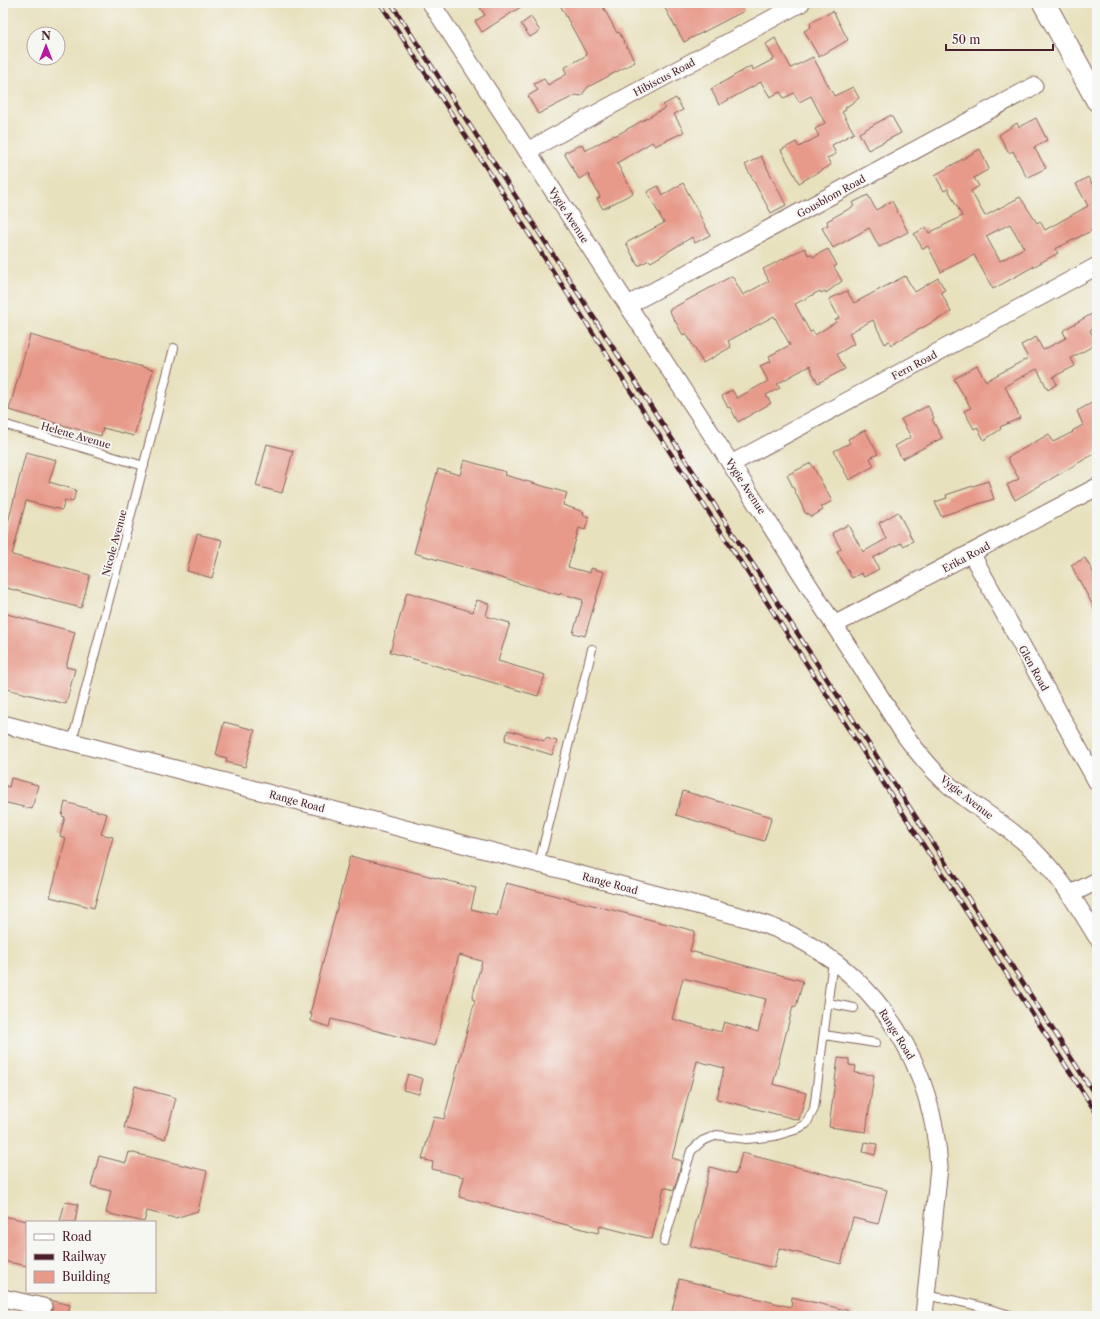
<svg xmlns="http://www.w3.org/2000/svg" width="1100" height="1319" viewBox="0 0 1100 1319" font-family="'Libre Caslon Text',serif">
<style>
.building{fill:#e79a8a;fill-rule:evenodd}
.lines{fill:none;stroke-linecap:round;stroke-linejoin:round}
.service-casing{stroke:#81635e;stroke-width:10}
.minor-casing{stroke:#81635e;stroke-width:19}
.primary-casing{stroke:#81635e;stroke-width:24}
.service{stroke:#fff;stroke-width:8}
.minor{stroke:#fff;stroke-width:17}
.primary{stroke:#fff;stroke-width:22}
.rail-casing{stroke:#4a1f2b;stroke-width:4.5}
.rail{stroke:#f6f6f2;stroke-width:3;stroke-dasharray:9;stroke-linecap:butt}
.labels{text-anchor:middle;stroke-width:4;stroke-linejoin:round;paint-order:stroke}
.street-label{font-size:10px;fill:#4a1f2b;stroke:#f6f6f2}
</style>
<rect width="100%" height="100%" fill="#f6f6f2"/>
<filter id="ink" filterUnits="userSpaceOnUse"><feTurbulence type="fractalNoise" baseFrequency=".025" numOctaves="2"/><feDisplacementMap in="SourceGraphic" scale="8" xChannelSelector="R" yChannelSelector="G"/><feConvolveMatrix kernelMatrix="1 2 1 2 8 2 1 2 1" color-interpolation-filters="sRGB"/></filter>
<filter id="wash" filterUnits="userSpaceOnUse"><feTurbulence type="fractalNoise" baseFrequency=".012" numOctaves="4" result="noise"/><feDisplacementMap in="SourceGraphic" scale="16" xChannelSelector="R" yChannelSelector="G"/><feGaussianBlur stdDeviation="0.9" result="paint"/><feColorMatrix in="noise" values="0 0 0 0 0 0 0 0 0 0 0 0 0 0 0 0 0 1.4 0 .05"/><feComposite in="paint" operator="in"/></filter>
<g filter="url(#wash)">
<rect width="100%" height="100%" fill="#e8e1be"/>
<g id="blocks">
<!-- building -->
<g class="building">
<path d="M477,3H527L482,32L475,21L485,15Z"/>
<path d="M559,3H601L617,33L619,32L635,62L588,87L581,96L576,95L538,114L528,96L538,90L534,84L544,79L548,85L567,74L564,68L587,55Z"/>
<path d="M662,3H740L744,11L684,42Z"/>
<path d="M833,11L848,40L819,57L804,31L811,27L810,23Z"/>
<path d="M531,17L540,31L530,37L521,24Z"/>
<path d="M775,38L791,68L813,57L834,96L853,87L859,98L845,108L846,110L842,112L854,133L832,145L836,154L827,158L831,165L799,183L781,150L796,142L799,147L819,136L815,129L825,123L811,96L799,102L794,93L784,98L780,92L770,97L761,82L719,105L711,89L751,66L753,70L774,59L766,44Z"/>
<path d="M676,98L683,110L674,114L684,132L655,146L652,142L617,163L633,193L603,209L597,199L600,197L588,174L579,179L564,153L582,144L585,151L614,135L615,136L665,108L663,105Z"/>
<path d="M891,115L901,133L868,150L859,133Z"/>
<path d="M1036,118L1047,140L1034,147L1046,168L1027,178L1013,151L1009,153L999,135L1017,123L1019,127Z"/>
<path d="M980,149L989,169L974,178L979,186L971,191L985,216L1020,197L1037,223L1040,221L1045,230L1088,206L1076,184L1088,177L1097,193V228L1055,249L1058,253L993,289L974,255L941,272L928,246L923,249L914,234L926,227L929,233L962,216L948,189L944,191L935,175ZM1010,224L1024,248L1000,261L986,236Z"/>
<path d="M761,156L786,205L771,213L745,165Z"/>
<path d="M683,183L710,235L695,243L692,237L651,262L649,260L638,266L626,243L664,223L647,192L658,186L663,195Z"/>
<path d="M868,195L876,210L892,201L908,232L879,247L869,228L833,248L822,228L828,225L827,221L854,206L852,203Z"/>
<path d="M805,248L808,255L811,254L813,257L828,249L837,265L834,267L842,281L826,293L825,291L821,293L820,291L795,304L810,332L813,331L815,335L836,322L835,320L839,318L829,299L847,291L854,303L905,276L915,292L938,278L945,290L941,292L951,312L891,345L889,341L885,344L873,320L849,333L854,344L837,354L845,369L818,383L809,366L777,384L780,388L766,395L771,403L738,422L730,407L728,408L722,396L732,390L737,398L768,381L760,366L771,361L769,356L790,345L774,316L728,341L731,347L703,363L686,333L683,335L669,310L732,276L743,295L769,281L763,269Z"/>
<path d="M1097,311V326L1090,330L1097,344L1071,358L1075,366L1053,377L1057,384L1048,390L1037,369L1005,386L1020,418L1000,427L1001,429L984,440L977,427L974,429L964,411L971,408L954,379L977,366L986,381L1028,358L1021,345L1036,337L1043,350L1066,338L1063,331L1067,328Z"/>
<path d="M30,335L153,370L134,436L103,428L101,436L9,410Z"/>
<path d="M1097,400V452L1015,500L1007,485L1019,479L1007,458L1049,434L1053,442L1073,432L1072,431L1083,425L1077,411Z"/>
<path d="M928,406L934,418L932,419L942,438L902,459L895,446L911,437L901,419Z"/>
<path d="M865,430L878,454L870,458L874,466L849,480L834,451L850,443L848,439Z"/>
<path d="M267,444L293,451L282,493L256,486Z"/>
<path d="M26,452L56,460L49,482L76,490L73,502L65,500L62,510L26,501L12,555L90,575L81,608L3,587V542Z"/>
<path d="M464,460L506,472L505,475L567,493L563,505L584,512L583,515L589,517L585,530L579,528L568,567L590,573L591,568L604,572L585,636L573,633L583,600L560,593V595L414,553L438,469L460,475Z"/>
<path d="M811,463L832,501L821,507L823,510L811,517L808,513L806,514L787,475Z"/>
<path d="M988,481L994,499L941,516L935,502L947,498L946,495Z"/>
<path d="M898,512L913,541L903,546L901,543L873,558L879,569L864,577L861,573L852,578L837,551L841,549L832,533L848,525L863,552L886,539L879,523Z"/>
<path d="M197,534L222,540L212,578L187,571Z"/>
<path d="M1085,558L1097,579V613L1071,565Z"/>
<path d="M407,592L473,612L477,600L489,604L486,616L510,623L498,661L545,675L538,696L390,652Z"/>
<path d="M3,613L75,632L66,667L75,669L66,704L3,688Z"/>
<path d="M224,722L255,730L245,767L226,762L227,758L216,755Z"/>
<path d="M508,730L545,741L546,738L557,741L552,755L505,740Z"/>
<path d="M11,778L38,785L32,809L3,802V785L9,787Z"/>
<path d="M683,791L772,817L764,841L676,815Z"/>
<path d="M65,802L107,814L101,834L113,837L94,908L50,897L66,838L60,836L65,817L62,816Z"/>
<path d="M350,856L476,888L471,909L497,916L506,883L695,931L690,951L803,981L796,1007L793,1006L773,1084L806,1093L799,1120L717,1099L724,1068L697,1061L672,1158L682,1161L674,1190L664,1187L652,1239L600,1226L598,1233L459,1197L464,1177L432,1169L433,1162L422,1159L434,1117L444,1119L475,1000L472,999L482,961L459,955L435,1046L331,1019L329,1027L311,1021L312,1014H310ZM683,978L766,999L758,1032L724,1022L721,1032L672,1019Z"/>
<path d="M838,1058L849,1059V1065L856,1066L855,1073L874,1075L866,1132L829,1127Z"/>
<path d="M408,1074L423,1079L419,1094L403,1090Z"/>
<path d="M135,1086L176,1098L165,1139L124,1128Z"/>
<path d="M865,1142L877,1144L875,1155L863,1152Z"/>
<path d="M129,1152L207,1171L198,1211L175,1218L147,1211L144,1222L106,1213L111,1191L91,1186L99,1156L126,1163Z"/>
<path d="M742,1153L887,1190L878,1224L853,1218L841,1264L779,1248L774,1268L690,1246L710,1167L736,1174Z"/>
<path d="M65,1202L78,1204L75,1222H60Z"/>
<path d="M3,1216L27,1221V1266L3,1261Z"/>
<path d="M679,1279L791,1307L792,1297L854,1312L853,1316H671Z"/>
<path d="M50,1300L70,1305L68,1315L60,1314V1316H47L53,1309Z"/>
</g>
</g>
</g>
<g filter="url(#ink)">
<use href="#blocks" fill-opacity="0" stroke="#81635e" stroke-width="1"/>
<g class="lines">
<defs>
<g id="service">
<path d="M3,424L144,466"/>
<path d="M72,742L174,348"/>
<path d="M539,864L592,649"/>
<path d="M828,1003L854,1008"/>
<path d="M824,1035L876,1043"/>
<path d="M664,1242L691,1151L702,1141L717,1135L746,1139L758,1138L775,1136L795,1130L806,1124L814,1109L833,961"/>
<path d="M926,1296C956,1299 984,1307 1013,1316"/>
</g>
<g id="minor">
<path d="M431,3L731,464L904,734C918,753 932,771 950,786C980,811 1014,829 1041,858C1063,881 1080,909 1097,937"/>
<path d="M527,151L801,3"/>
<path d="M628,305L1034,86"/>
<path d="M731,464L1097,266"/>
<path d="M972,555L1097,782"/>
<path d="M834,625L1097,487"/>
<path d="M3,724L750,919C764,925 780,929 793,936C883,981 933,1068 939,1167L924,1316"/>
<path d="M1071,894L1097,881"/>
<path d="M3,1298L43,1307"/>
</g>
<path id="primary" d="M1044,3L1097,100"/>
</defs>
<!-- service casing -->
<use href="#service" class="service-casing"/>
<!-- minor casing -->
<use href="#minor" class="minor-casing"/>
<!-- primary casing -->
<use href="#primary" class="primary-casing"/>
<!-- service -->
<use href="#service" class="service"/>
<!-- minor -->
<use href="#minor" class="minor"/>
<!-- primary -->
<use href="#primary" class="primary"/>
<defs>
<g id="rail">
<path d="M380,3L1097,1114"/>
<path d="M391,3L1097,1098"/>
</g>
</defs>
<!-- rail casing -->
<use href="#rail" class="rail-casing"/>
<!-- rail -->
<use href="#rail" class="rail"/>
</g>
</g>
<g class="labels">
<!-- street labels -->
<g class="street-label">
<text transform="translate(664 77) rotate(-28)" y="4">Hibiscus Road</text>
<text transform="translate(831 196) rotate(-29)" y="4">Gousblom Road</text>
<text transform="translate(569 215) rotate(57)" y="4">Vygie Avenue</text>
<text transform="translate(914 365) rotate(-28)" y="4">Fern Road</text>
<text transform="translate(76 435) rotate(16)" y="4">Helene Avenue</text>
<text transform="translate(746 486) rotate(57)" y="4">Vygie Avenue</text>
<text transform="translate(114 543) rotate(-75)" y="4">Nicole Avenue</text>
<text transform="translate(966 557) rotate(-28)" y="4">Erika Road</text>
<text transform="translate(1034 668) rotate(61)" y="4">Glen Road</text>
<text transform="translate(967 797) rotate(38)" y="4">Vygie Avenue</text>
<text transform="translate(297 801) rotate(15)" y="4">Range Road</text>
<text transform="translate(610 883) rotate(15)" y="4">Range Road</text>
<text transform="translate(897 1034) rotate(58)" y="4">Range Road</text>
</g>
</g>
<!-- margin -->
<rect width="1100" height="1319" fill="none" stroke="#f6f6f2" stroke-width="16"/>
<!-- legend -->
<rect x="26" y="1221" width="130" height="72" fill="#f6f6f2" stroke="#b1a0a2"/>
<rect x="34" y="1234" width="20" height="6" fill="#ffffff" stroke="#b1a0a2"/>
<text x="62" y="1241" font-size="12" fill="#4a1f2b">Road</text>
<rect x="34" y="1254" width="20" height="6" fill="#4a1f2b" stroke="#b1a0a2"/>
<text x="62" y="1261" font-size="12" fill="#4a1f2b">Railway</text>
<rect x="34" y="1271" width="20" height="12" fill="#e79a8a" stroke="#b1a0a2"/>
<text x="62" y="1281" font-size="12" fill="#4a1f2b">Building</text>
<!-- north arrow -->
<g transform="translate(46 46)"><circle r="19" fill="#f6f6f2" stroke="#b1a0a2"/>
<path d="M0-3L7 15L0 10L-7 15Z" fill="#b5179e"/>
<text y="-6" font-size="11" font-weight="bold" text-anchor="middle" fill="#4a1f2b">N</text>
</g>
<!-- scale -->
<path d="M946 44v6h107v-6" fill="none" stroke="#4a1f2b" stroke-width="2"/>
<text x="952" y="44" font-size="12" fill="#4a1f2b" stroke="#f6f6f2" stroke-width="3" paint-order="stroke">50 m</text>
</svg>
